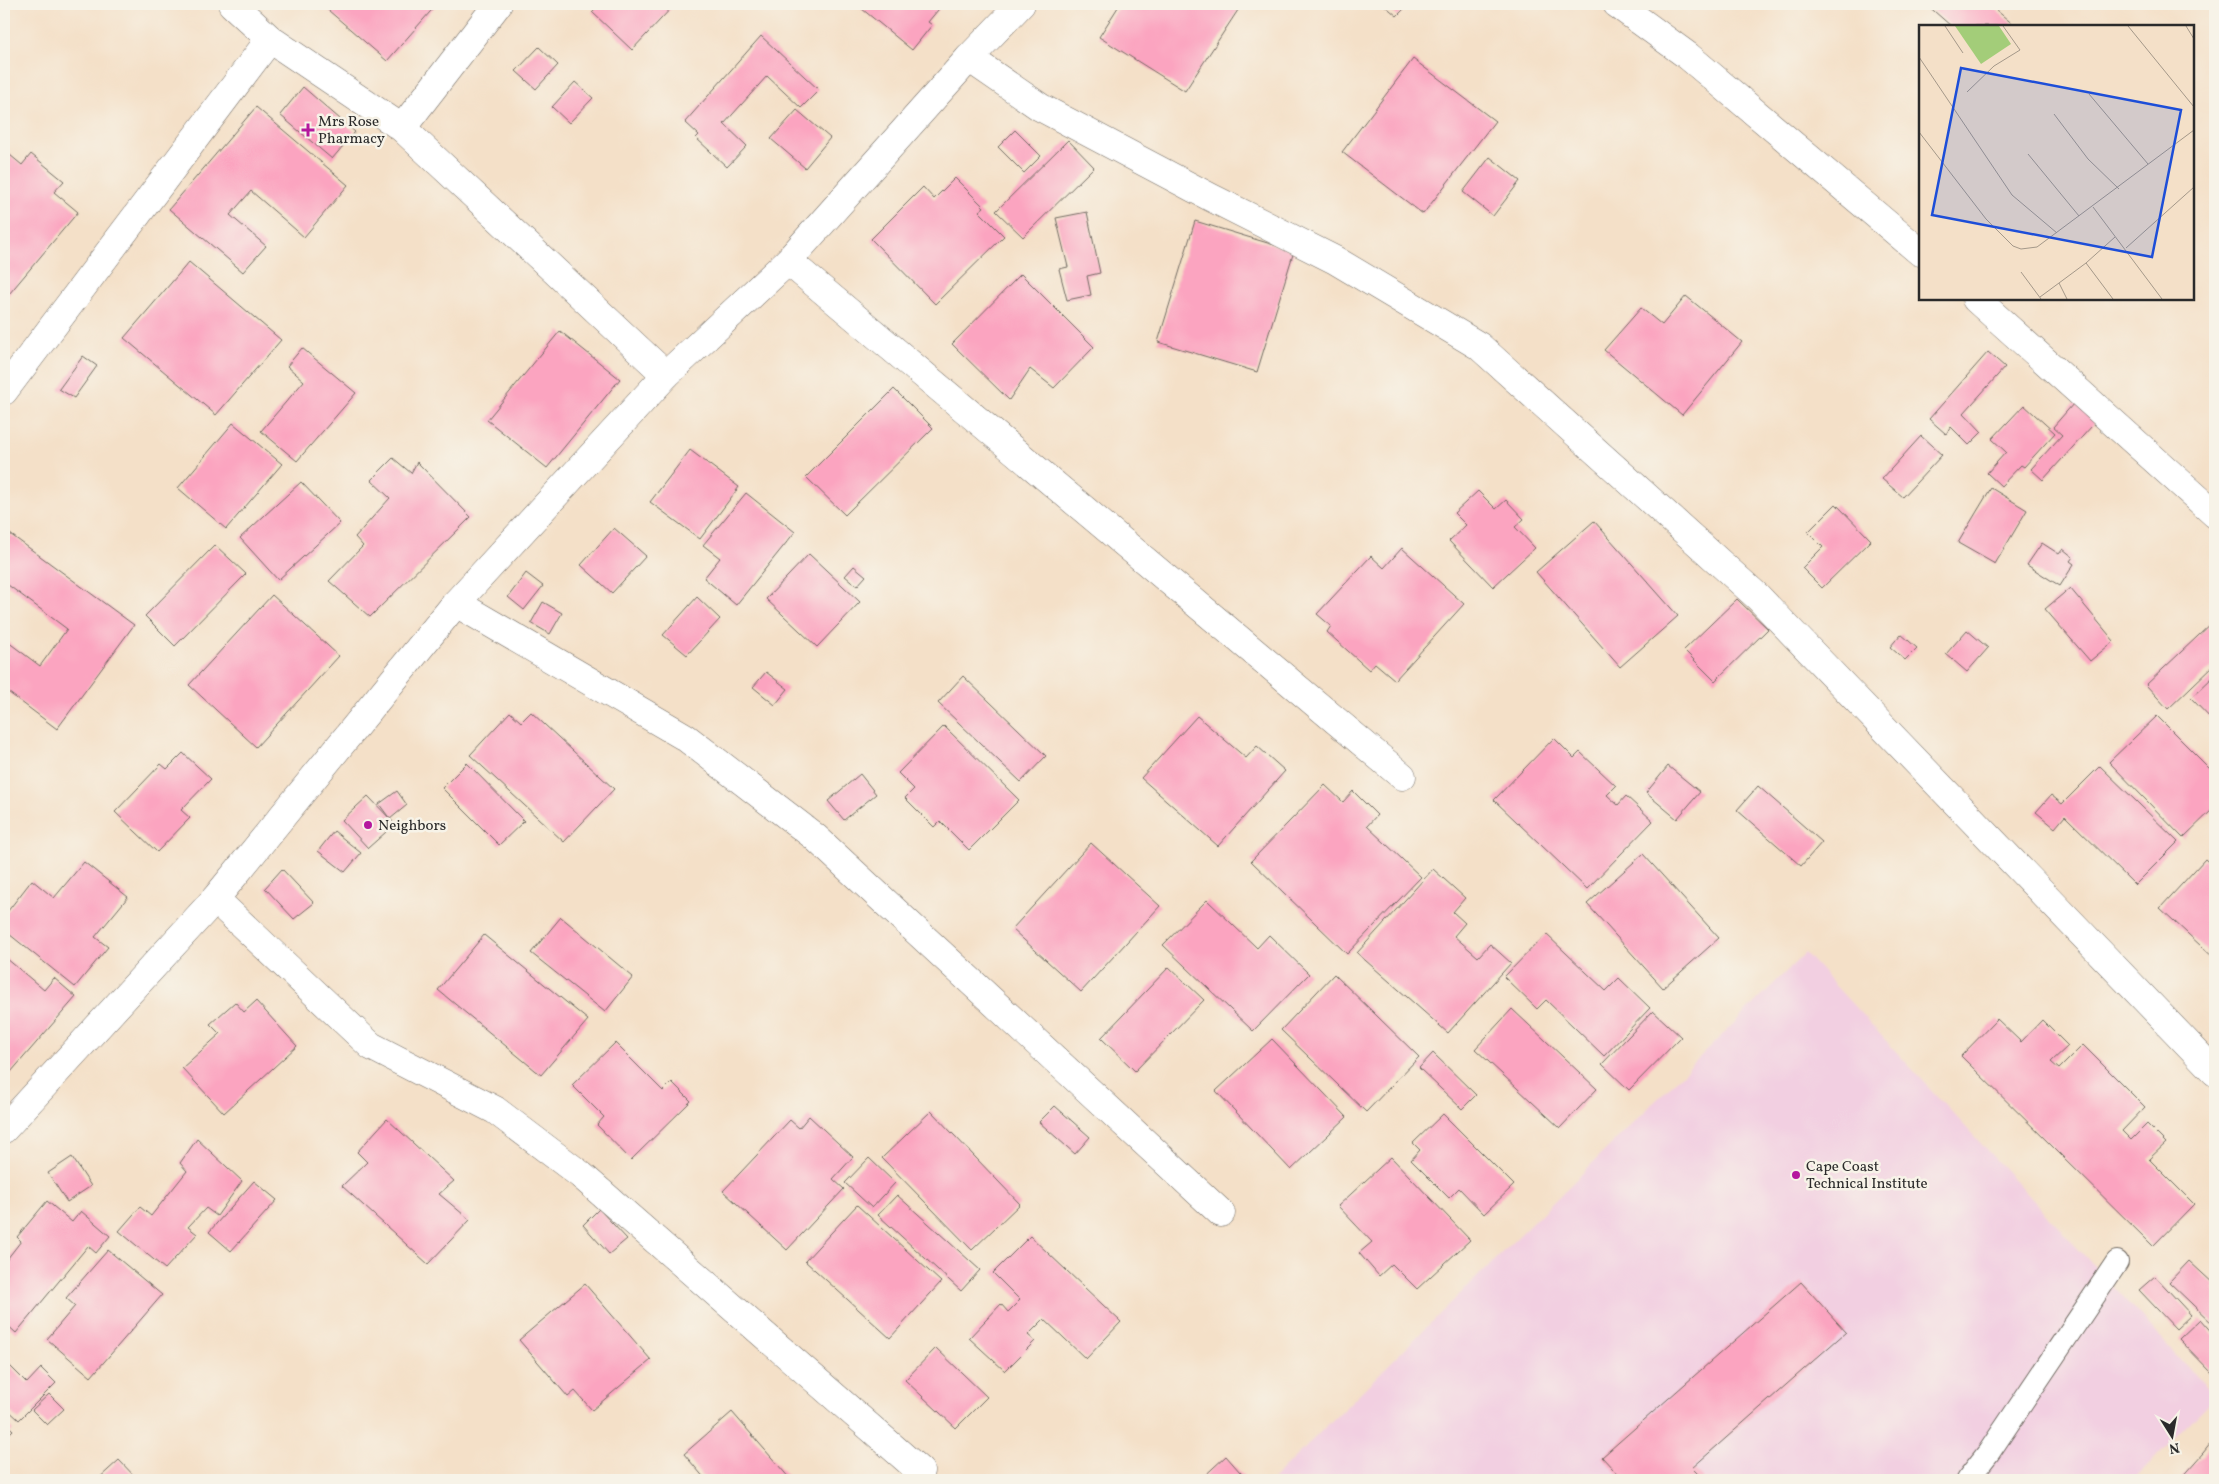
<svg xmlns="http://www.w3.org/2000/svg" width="2219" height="1484" viewBox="0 0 2219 1484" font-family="Vollkorn,serif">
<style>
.built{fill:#f2cfe1}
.building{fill:#fba4c0}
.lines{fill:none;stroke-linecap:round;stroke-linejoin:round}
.service-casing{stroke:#716a62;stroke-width:24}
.minor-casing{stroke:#716a62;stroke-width:29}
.service{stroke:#fff;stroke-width:22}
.minor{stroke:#fff;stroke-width:28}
.poi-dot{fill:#b5179e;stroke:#f7f3e8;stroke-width:2}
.labels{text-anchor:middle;stroke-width:5;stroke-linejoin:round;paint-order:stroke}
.poi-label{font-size:15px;fill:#2b2b2b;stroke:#f7f3e8;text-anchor:start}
.inset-road{fill:none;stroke:#a49889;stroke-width:1}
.view{fill:#1d4ed8;fill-opacity:0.15;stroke:#1d4ed8;stroke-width:2.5}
.inset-edge{fill:none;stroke:#2b2b2b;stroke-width:2.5}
</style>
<rect width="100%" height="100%" fill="#f7f3e8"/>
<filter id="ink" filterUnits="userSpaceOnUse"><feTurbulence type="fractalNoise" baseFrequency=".02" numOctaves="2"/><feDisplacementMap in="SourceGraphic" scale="10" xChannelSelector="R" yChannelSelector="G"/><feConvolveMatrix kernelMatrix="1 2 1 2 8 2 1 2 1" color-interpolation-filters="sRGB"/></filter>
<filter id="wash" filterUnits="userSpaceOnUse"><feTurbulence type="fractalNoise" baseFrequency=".0096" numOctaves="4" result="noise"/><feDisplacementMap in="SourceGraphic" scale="20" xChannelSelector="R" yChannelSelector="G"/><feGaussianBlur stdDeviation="1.12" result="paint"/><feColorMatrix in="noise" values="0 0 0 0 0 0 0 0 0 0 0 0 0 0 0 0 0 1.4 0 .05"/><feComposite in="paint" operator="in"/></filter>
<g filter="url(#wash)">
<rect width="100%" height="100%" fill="#f4e0c8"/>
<!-- built -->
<path class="built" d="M1805,953L2215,1397L2133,1480H1272Z"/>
<g id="blocks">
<!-- building -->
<g class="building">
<path d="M321,4H437L387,61Z"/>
<path d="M600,4H675L632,50L592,12Z"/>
<path d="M856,4H943L928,22L932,25L912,50Z"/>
<path d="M1120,4H1242L1185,91L1099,37Z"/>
<path d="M1383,4H1409L1397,16Z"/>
<path d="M1926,4H1989L2015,26H1951Z"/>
<path d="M761,36L819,90L801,108L767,76L724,124L747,146L727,167L696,138L699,135L685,122Z"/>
<path d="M539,47L558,65L536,89L516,71Z"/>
<path d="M1413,59L1495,121L1423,214L1342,152Z"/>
<path d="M575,82L593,98L569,123L552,107Z"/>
<path d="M303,87L355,132L332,159L280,115Z"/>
<path d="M256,107L348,185L304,237L251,191L230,215L266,246L243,272L169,209Z"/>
<path d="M797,110L830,138L805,168L771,139Z"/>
<path d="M1015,130L1041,156L1024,173L998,147Z"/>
<path d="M1068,140L1094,167L1023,237L996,211Z"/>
<path d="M4,150L22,165L31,154L64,181L54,192L78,212L4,300Z"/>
<path d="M1490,157L1520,181L1493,216L1463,192Z"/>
<path d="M955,178L984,207L979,211L1004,236L935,304L871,239L923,187L934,199Z"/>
<path d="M1087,212L1100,273L1087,276L1091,295L1067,300L1059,269L1068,267L1056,218Z"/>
<path d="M1195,221L1294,251L1257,372L1158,342Z"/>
<path d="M189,262L281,340L216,415L124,338Z"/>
<path d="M1021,274L1094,347L1054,388L1030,369L1009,400L952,344Z"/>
<path d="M1686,296L1742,342L1682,415L1604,350L1641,308L1662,325Z"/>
<path d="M560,331L620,379L547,468L487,420Z"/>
<path d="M302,348L356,393L297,461L261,431L304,381L287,366Z"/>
<path d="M1988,352L2005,367L1964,413L1982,432L1969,445L1951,427L1946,434L1929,419Z"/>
<path d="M83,356L97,366L74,398L59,389Z"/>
<path d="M894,389L933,428L845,515L806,477Z"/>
<path d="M2074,403L2102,415L2043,480L2031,469L2062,435L2053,427Z"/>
<path d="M2024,405L2055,433L2024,467L2021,465L2001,486L1987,473L2006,452L1992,439Z"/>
<path d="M233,423L282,464L226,529L178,488Z"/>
<path d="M1921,436L1942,455L1903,497L1882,479Z"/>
<path d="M690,450L739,487L700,539L650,502Z"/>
<path d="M393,458L411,473L417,462L471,517L370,617L329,581L363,546L355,537L390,498L371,480Z"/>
<path d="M301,482L340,523L278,580L240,538Z"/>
<path d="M1991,488L2027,510L1995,564L1958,543Z"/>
<path d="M1478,491L1496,509L1506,500L1524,519L1515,527L1535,548L1493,587L1449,541L1466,525L1454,513Z"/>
<path d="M746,493L795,532L736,605L704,578L720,558L703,545Z"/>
<path d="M1836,504L1871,540L1822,588L1802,568L1823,547L1808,532Z"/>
<path d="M1594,521L1678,616L1620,667L1536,572Z"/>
<path d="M614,528L646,556L612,593L581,565Z"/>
<path d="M10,534L134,625L57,729L4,689V639L40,666L67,629L4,582V543Z"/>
<path d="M2042,543L2059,554L2063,549L2073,557L2070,561L2074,564L2060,586L2027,565Z"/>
<path d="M215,545L246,574L175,646L145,616Z"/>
<path d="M1402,548L1464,604L1395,680L1375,663L1369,670L1327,632L1331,626L1317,614L1371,556L1384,568Z"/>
<path d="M809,554L860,602L817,647L766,599Z"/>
<path d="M854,566L866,576L857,586L845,576Z"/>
<path d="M526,573L543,586L524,610L508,597Z"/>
<path d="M2070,588L2114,641L2090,661L2045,609Z"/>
<path d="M272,595L339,656L256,747L189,685Z"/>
<path d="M697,597L720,619L687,655L663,635Z"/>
<path d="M1737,599L1768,629L1715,681L1684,650Z"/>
<path d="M543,602L562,613L550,634L531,623Z"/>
<path d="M2215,620V664L2168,709L2146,685Z"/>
<path d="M1967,630L1988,648L1967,672L1946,654Z"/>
<path d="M1901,634L1917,648L1905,660L1890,647Z"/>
<path d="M766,672L788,689L775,705L753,687Z"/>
<path d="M2215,675V723L2191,698Z"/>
<path d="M963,676L1046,756L1021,782L938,703Z"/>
<path d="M510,712L521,722L531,712L614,789L564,842L470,755Z"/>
<path d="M1197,716L1246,758L1257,746L1285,771L1218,846L1141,778Z"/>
<path d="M2157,716L2215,774V807L2183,838L2109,762Z"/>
<path d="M944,726L1019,800L969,850L940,821L934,827L905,798L914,789L898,773Z"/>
<path d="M1554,738L1574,758L1580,752L1616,786L1607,795L1618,805L1626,796L1653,821L1587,889L1494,800Z"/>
<path d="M183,753L211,779L181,810L190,818L157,852L115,812L161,764L167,769Z"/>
<path d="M467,763L524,821L499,845L442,788Z"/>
<path d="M1668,766L1700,792L1677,819L1646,793Z"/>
<path d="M2100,766L2178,842L2135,885L2065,816L2055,828L2036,812L2051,795L2062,804Z"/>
<path d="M860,774L876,794L844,820L828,801Z"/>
<path d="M1325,785L1343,802L1353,791L1377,815L1367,826L1421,877L1347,954L1251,861Z"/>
<path d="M1758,786L1822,842L1801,866L1737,810Z"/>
<path d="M397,791L407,805L390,819L379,804Z"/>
<path d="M368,796L395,824L368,848L342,820Z"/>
<path d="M334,831L361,853L345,872L318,851Z"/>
<path d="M1091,843L1160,906L1081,992L1012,929Z"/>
<path d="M1643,854L1719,938L1663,988L1587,904Z"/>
<path d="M2205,859L2215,868V959L2160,908Z"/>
<path d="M84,862L128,897L95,937L108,947L75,987L4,930V916L32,880L54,898Z"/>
<path d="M282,869L314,903L294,919L265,888Z"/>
<path d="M1433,869L1465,898L1453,912L1465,923L1454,936L1478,957L1490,944L1511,963L1448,1033L1357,953Z"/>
<path d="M1207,900L1257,948L1269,935L1309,974L1253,1031L1163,945Z"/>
<path d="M561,917L633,977L605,1012L531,953Z"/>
<path d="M1546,934L1606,991L1619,978L1650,1008L1604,1056L1546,1000L1537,1009L1504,977Z"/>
<path d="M484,935L588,1020L541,1075L438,990Z"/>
<path d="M6,958L44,990L54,978L76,997L4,1080V961Z"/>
<path d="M1169,967L1204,1000L1135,1071L1101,1038Z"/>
<path d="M1334,974L1419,1057L1366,1112L1281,1030Z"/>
<path d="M256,1001L297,1046L224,1113L182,1068L220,1034L210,1024L235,1002L244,1012Z"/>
<path d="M1512,1009L1597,1089L1560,1128L1475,1049Z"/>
<path d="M1653,1011L1681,1037L1629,1090L1602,1064Z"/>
<path d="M1997,1019L2021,1042L2042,1020L2068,1046L2051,1062L2059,1069L2083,1045L2145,1107L2122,1131L2131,1140L2147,1124L2166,1143L2149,1159L2194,1204L2153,1246L1961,1056Z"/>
<path d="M1272,1039L1347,1117L1291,1170L1216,1091Z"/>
<path d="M615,1043L663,1091L672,1082L691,1101L631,1160L597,1125L604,1117L572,1085Z"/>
<path d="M1433,1053L1476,1095L1462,1109L1419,1068Z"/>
<path d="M1055,1106L1090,1137L1075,1154L1039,1122Z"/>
<path d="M931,1111L1020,1204L972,1250L882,1158Z"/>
<path d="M1443,1114L1514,1185L1484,1214L1459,1188L1449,1198L1411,1160L1420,1150L1413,1143Z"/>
<path d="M809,1116L853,1157L833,1179L844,1189L787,1250L723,1191L790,1120L799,1128Z"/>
<path d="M387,1119L454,1181L439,1194L470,1220L428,1264L342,1186L367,1162L357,1152Z"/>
<path d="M197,1139L242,1181L217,1216L206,1208L188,1227L197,1234L165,1269L119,1231L140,1207L151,1216L187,1171L180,1163Z"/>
<path d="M72,1157L91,1186L67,1202L48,1173Z"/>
<path d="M1391,1157L1470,1240L1417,1289L1392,1264L1379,1276L1359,1253L1372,1242L1338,1206Z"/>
<path d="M869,1158L895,1183L872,1208L845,1183Z"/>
<path d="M254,1181L277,1200L231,1251L209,1232Z"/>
<path d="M897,1195L980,1270L961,1291L878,1215Z"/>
<path d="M47,1201L72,1222L81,1211L110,1236L96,1253L88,1246L16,1333L4,1322V1263L21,1241L17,1237Z"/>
<path d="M857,1205L941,1282L890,1338L805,1261Z"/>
<path d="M599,1209L627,1239L609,1254L583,1225Z"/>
<path d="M1030,1236L1121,1322L1086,1359L1044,1319L1028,1335L1035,1341L1005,1371L969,1338L1001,1304L1008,1312L1020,1300L993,1273Z"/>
<path d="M108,1250L162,1295L91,1377L47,1339L75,1306L66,1298Z"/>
<path d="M2189,1261L2215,1285V1326L2169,1282Z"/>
<path d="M2155,1276L2191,1315L2176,1329L2139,1290Z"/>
<path d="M1801,1282L1846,1332L1692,1468L1704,1480H1623L1602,1457Z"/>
<path d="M585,1284L651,1360L592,1410L575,1391L568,1397L519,1340Z"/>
<path d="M2200,1319L2215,1336V1376L2179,1339Z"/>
<path d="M936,1348L987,1397L956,1428L905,1380Z"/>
<path d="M4,1360L27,1383L41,1368L56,1383L19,1420L4,1406Z"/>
<path d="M49,1394L64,1409L47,1425L32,1410Z"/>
<path d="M732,1412L791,1480H706L684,1454Z"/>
<path d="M4,1422L13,1430L4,1439Z"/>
<path d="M2215,1438V1480H2180L2204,1453H2203Z"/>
<path d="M1226,1456L1247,1480H1200Z"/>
<path d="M119,1460L138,1480H97Z"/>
</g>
</g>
</g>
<g filter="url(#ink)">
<use href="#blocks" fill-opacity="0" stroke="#716a62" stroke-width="1"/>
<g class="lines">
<defs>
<path id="service" d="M1967,1480L1989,1452L2117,1262"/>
<g id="minor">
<path d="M232,4L270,39L402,128L666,375"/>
<path d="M1617,4L1688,56L1920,252"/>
<path d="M969,58L1040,107L1210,197L1335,260L1479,346L1758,597L2215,1072"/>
<path d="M402,128L498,4"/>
<path d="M788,261L1402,776"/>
<path d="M1976,299L2215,514"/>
<path d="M4,391L270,39"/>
<path d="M456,603L685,737L815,837L1221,1213"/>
<path d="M215,899L371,1046L495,1110L581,1175L920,1471"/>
<path d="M4,1129L215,899L456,603L666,375L788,261L969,58L1021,4"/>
</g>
</defs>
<!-- service casing -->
<use href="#service" class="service-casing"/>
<!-- minor casing -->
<use href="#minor" class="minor-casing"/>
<!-- service -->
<use href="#service" class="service"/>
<!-- minor -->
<use href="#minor" class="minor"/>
</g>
</g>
<!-- markers -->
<g class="poi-dot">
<path d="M305.5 122.5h5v5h5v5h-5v5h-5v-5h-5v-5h5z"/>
<circle cx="368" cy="825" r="5"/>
<circle cx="1796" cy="1175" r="5"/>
</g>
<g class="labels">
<!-- poi labels -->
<g class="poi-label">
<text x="318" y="126">Mrs Rose<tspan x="318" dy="17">Pharmacy</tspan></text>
<text x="378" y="830">Neighbors</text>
<text x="1806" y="1171">Cape Coast<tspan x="1806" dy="17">Technical Institute</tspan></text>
</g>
</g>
<!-- overview -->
<g transform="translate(1919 25)">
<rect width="275" height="275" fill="#f4e0c8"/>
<path d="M36,1H80L92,19L62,39Z" fill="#a3cd79"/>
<path class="inset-road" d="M26,1L44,28M209,1L275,82M267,1L275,14M0,32L93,170L138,208M48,67L75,41L101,25L84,1M170,69L229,139M135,89L169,134L200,164M0,107L67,194L94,221L102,224L118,222L275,105M109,129L160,191M174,182L243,274M207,223L275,162M102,247L122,274M121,272L140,258M148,274L140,258L167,238M194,274L167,238L196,212"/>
<path class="view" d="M42,43L262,85L233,232L13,190Z"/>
<rect width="275" height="275" class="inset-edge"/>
</g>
<!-- margin -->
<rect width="2219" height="1484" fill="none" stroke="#f7f3e8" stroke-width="20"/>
<!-- north arrow -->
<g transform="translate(2172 1436) rotate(169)" stroke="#f7f3e8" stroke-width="4" paint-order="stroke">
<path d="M0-4L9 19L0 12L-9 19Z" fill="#2b2b2b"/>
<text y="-8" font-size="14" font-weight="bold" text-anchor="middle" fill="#2b2b2b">N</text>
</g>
</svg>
